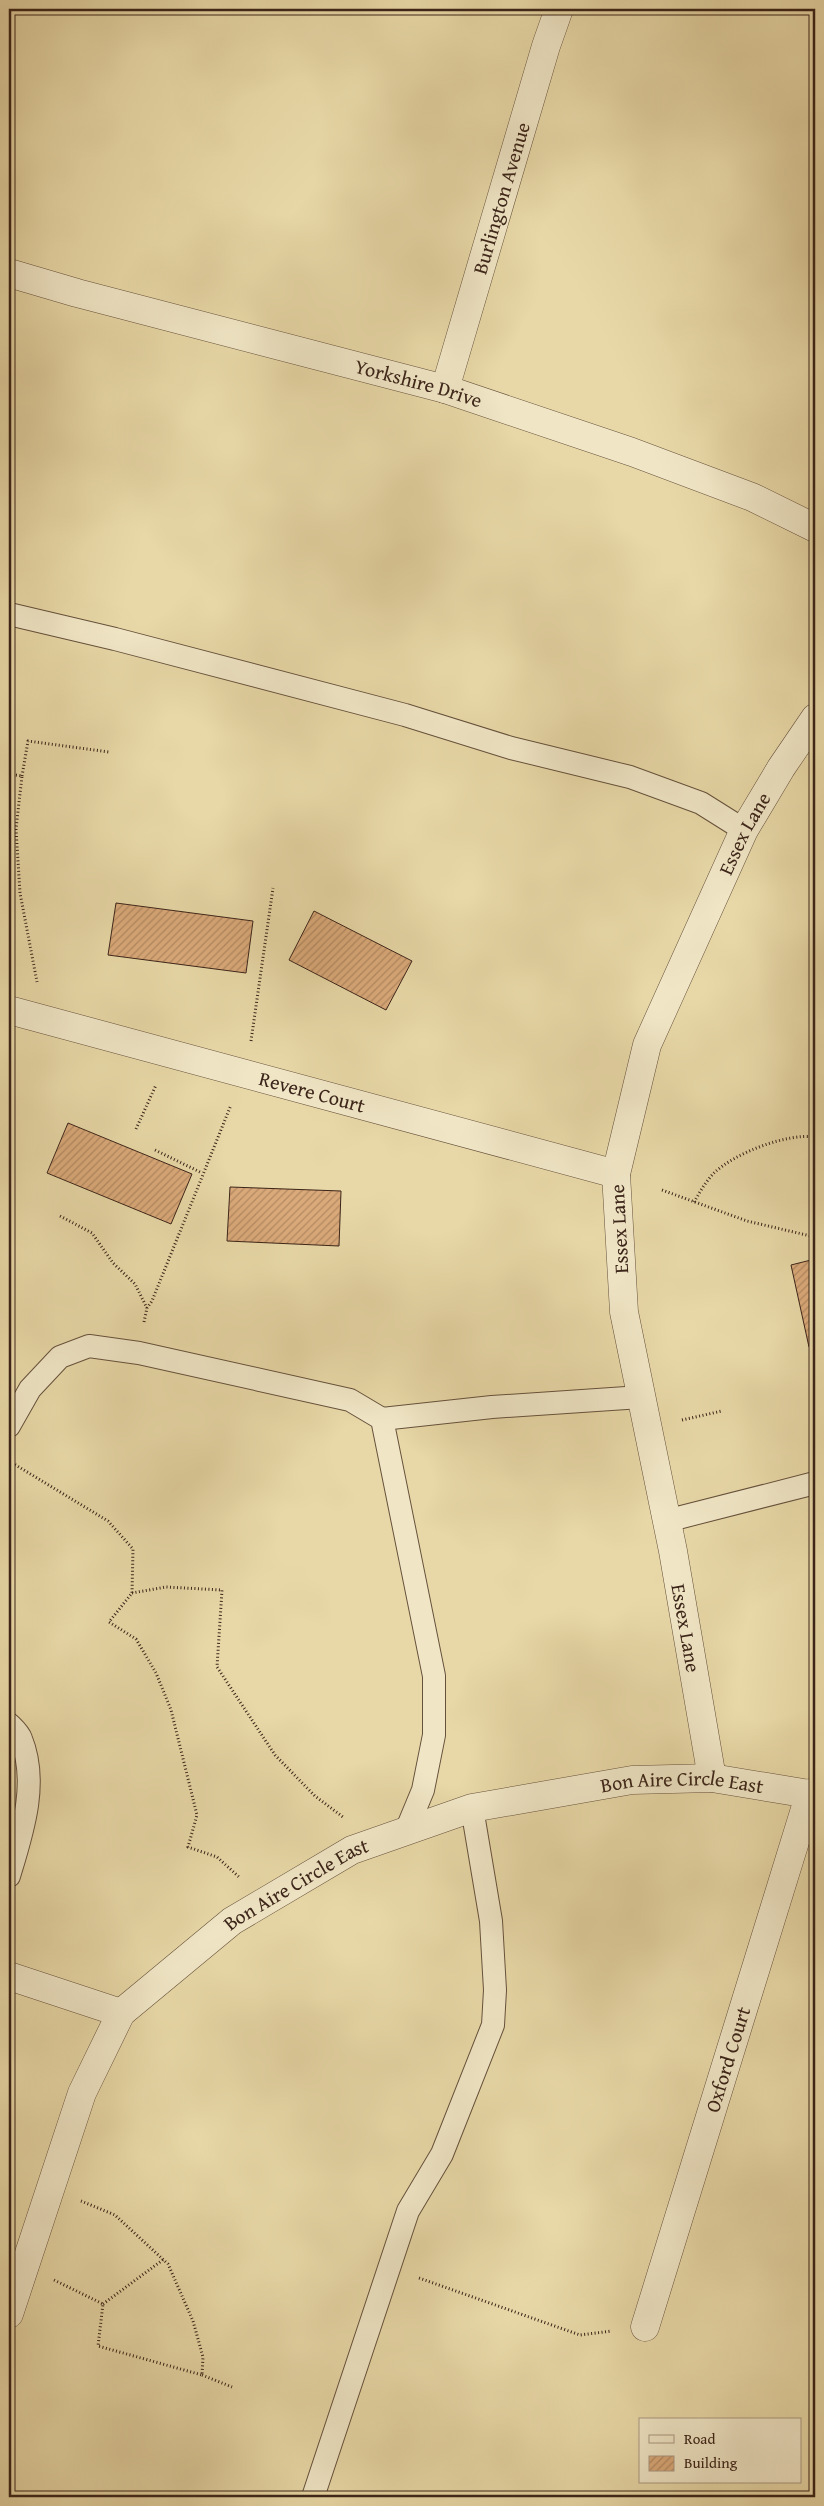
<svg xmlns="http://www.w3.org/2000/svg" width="824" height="2506" viewBox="0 0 824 2506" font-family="'Gentium Book Plus',serif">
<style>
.building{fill:url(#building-hatch);stroke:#3b2419}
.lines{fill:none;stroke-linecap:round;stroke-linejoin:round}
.service-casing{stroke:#66513c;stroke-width:24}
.minor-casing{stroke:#66513c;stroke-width:29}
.path{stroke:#3b2419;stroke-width:3;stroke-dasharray:1 2.5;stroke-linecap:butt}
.service{stroke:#f0e6c6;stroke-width:22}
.minor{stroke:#f0e6c6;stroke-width:28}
.labels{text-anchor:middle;stroke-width:4;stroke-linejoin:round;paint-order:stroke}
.street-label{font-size:20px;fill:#3b2419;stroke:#f0e6c6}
</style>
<defs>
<pattern id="building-hatch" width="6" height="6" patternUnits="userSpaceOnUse" patternTransform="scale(1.25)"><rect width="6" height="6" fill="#dbaa7a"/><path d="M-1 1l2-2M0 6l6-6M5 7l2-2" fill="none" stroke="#b38a63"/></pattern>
</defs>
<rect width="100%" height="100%" fill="#e8d8a7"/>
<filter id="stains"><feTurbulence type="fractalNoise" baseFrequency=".004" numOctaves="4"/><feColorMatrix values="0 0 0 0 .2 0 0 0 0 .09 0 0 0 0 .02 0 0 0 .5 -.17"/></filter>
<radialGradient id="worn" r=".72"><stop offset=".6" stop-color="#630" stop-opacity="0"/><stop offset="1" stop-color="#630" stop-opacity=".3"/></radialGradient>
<!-- building -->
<g class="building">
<path d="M116,903L253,921L246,973L108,955Z"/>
<path d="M314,911L412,961L386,1010L289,960Z"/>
<path d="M68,1123L192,1174L171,1224L47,1173Z"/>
<path d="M230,1187L341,1191L339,1246L227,1241Z"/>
<path d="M815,1259V1346L809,1347L791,1265Z"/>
</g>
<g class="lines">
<defs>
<g id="service">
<path d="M9,614L115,639L405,715L511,748L630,777L701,803L744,830"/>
<path d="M382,1419L492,1407L641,1397"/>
<path d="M9,1426L30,1389L60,1357L89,1346L139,1353L350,1400L382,1419L434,1676V1735L423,1790L406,1831"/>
<path d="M666,1521L815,1483"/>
<path d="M9,1724C13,1728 19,1733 21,1739C39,1783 22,1833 9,1876"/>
<path d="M313,2497L408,2211L442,2154L493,2025L495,1990L491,1921L472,1808"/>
</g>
<g id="minor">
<path id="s1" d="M9,273L77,293L445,389L632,452L752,497L815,528"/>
<path id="s2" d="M445,389L546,46L559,9"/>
<path id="s3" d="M9,1010L616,1174"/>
<path id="s4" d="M712,1778L673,1551L624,1312L616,1174L647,1045L744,830L781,768L815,718"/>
<path d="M9,1976L121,2013"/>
<path id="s5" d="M9,2314L82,2093L121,2013L232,1921L352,1850L472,1808L632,1780L712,1778L815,1795"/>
<path id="s6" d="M645,2327L810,1793"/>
</g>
</defs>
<!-- service casing -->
<use href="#service" class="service-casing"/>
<!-- minor casing -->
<use href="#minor" class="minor-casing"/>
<!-- path -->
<g class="path">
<path d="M9,774L22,776L16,829L20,893L37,982"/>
<path d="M22,776L28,741L109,752"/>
<path d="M251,1041L273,888"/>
<path d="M136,1129L156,1085"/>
<path d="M155,1150L202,1173"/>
<path d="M662,1190L747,1221L815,1237"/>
<path d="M694,1202C700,1192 706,1181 714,1173C735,1153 787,1133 815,1137"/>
<path d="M60,1216L92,1233L113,1263L135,1284L147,1308"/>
<path d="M144,1322L147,1308L152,1301L231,1105"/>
<path d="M682,1420L722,1411"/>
<path d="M9,1461L108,1521L133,1549L132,1593L109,1622L136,1639L156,1673L171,1710L197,1815L188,1847L217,1857L239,1877"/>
<path d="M132,1593L166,1587L222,1590L217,1667L275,1755L315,1796L343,1817"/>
<path d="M419,2278L580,2335L612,2331"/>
<path d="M54,2280L103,2304L98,2346L202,2375L203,2357L193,2321L168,2264L115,2215L81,2201"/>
<path d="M103,2304L164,2259"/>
<path d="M202,2375L232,2387"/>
</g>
<!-- service -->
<use href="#service" class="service"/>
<!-- minor -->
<use href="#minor" class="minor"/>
</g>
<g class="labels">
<!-- street labels -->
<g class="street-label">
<text dy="7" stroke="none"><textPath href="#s2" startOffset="199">Burlington Avenue</textPath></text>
<text dy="7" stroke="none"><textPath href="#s1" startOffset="424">Yorkshire Drive</textPath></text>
<text dy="7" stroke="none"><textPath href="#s4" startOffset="978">Essex Lane</textPath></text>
<text dy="7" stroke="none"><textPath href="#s3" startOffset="314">Revere Court</textPath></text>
<text transform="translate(619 1229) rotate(-93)" y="7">Essex Lane</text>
<text transform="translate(686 1628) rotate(80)" y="7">Essex Lane</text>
<text dy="7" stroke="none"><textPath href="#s5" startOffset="945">Bon Aire Circle East</textPath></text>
<text dy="7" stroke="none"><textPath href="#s5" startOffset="540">Bon Aire Circle East</textPath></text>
<text dy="7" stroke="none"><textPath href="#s6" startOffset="280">Oxford Court</textPath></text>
</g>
</g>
<!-- margin -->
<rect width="824" height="2506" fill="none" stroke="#e8d8a7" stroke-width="30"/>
<rect x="10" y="10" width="804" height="2486" fill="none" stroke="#3b2419" stroke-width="2.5"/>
<rect x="15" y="15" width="794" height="2476" fill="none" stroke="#3b2419"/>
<!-- legend -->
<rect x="639" y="2418" width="162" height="65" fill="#f0e6c6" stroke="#a89881"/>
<rect x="649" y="2435" width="25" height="8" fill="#f0e6c6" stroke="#a89881"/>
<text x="684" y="2444" font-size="15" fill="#3b2419">Road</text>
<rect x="649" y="2456" width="25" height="15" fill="url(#building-hatch)" stroke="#a89881"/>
<text x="684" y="2468" font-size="15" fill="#3b2419">Building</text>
<rect width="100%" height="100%" filter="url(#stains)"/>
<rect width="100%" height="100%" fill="url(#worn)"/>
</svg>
